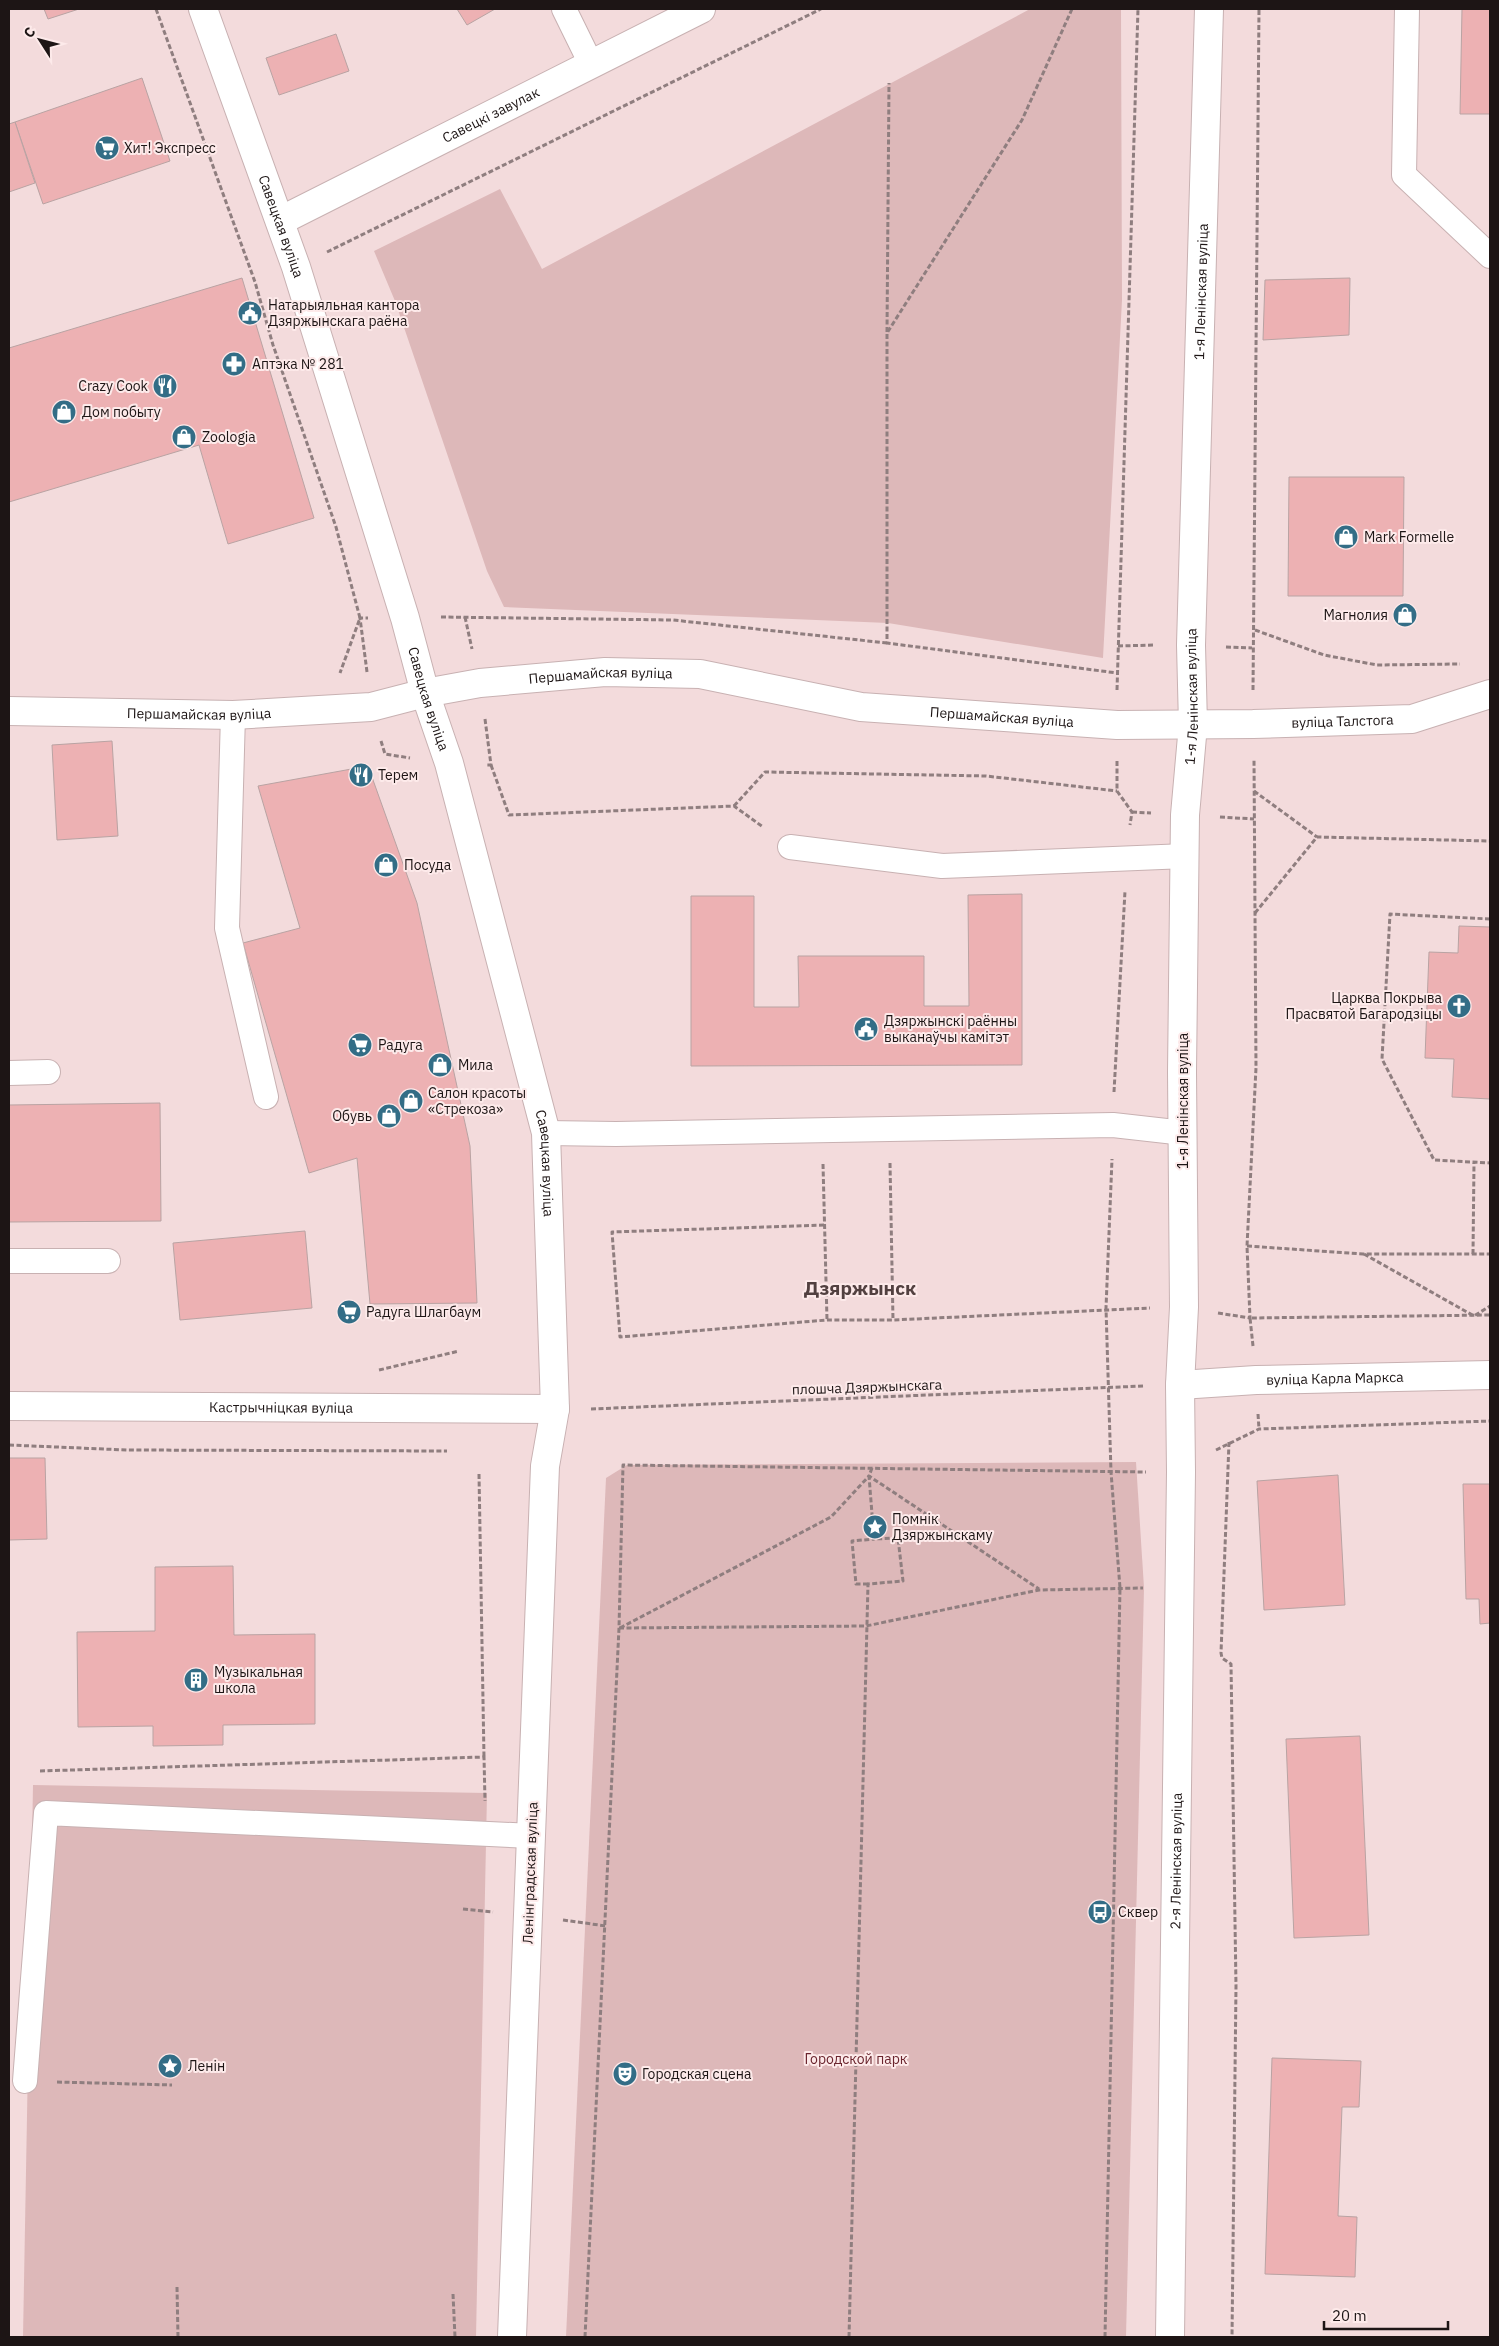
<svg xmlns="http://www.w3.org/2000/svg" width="1499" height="2346" viewBox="0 0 1499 2346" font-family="'IBM Plex Sans',sans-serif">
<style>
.green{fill:#ddb8b9}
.building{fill:#edb1b3;stroke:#b9a3a3}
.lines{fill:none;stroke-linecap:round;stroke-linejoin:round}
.service-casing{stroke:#c8b1b2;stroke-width:26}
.minor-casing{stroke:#c8b1b2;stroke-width:30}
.tertiary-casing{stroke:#c8b1b2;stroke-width:30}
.secondary-casing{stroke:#c8b1b2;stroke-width:30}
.path{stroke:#8f7e7f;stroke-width:3;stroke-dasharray:5 2.5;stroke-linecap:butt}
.service{stroke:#fff;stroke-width:24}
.minor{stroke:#fff;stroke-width:28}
.tertiary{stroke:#fff;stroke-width:28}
.secondary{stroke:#fff;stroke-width:28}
.labels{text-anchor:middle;stroke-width:4;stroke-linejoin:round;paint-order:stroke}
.street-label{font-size:14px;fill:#1d1515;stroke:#fdeaea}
.poi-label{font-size:14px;fill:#1d1515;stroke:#fdeaea;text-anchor:start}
.park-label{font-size:14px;fill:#6a242d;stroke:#fdeaea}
.district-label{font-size:19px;font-weight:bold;fill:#524040;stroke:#fdeaea}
</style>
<rect width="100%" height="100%" fill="#f3dbdc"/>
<!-- green -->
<g class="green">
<path d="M1030,9H1121L1122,300L1103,658L888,623L504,607L487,571L395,301L374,251L500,189L542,269Z"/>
<path d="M1136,1462L1144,1588L1126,2337H566L606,1478L627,1465Z"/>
<path d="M33,1785L487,1793L476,2337H23Z"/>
</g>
<!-- building -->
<g class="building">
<path d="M44,9H79L48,19Z"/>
<path d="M457,9H495L467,25Z"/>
<path d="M1462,9H1490V114H1460Z"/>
<path d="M336,34L349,71L279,95L266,58Z"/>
<path d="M142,78L170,161L43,204L15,122Z"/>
<path d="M15,122L35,183L9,192V124Z"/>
<path d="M242,278L314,518L228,544L199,445L9,502V348Z"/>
<path d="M1350,278L1349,335L1263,340L1265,280Z"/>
<path d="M1289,477H1404L1403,596H1288Z"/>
<path d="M112,741L118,836L57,840L52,745Z"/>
<path d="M368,766L417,903L470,1146L477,1303L370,1304L357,1158L309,1173L243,943L300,928L258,786Z"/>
<path d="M1022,894V1065L691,1066V896H754V1007H799L798,956H924V1006H969L968,895Z"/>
<path d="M1459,926L1490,927V1099L1452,1097L1454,1059L1425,1058L1429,952L1458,953Z"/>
<path d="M160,1103L161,1221L9,1222V1105Z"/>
<path d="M305,1231L312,1308L180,1320L173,1243Z"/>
<path d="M9,1458H45L47,1539L9,1540Z"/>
<path d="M1338,1475L1345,1605L1264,1610L1257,1481Z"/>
<path d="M1463,1484H1490V1623L1480,1624L1479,1599H1466Z"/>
<path d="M233,1566L234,1635L315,1634V1724L223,1725V1745L153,1746V1726L78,1727L77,1632L155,1631V1567Z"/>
<path d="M1360,1736L1369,1935L1294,1938L1286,1739Z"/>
<path d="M1272,2058L1361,2061L1359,2107H1342L1338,2216L1357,2217L1355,2277L1265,2274Z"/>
</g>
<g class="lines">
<defs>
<g id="service">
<path d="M564,9L591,64"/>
<path d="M1407,9L1404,175L1490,256"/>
<path d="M233,715L227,928L266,1097"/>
<path d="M790,847L942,866L1186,856"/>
<path d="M9,1073L48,1072"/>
<path d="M546,1133L616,1134L1113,1125L1184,1133"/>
<path d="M9,1261H108"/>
<path d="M25,2081L46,1813L532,1836"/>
</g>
<g id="minor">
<path id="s1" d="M280,221L701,9"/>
<path id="s2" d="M9,711L233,715L371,707L425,693L480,683L605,672L700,674L861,707L1117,725L1253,724L1412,719L1490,694"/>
</g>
<g id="tertiary">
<path id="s3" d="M203,9L296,267L405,618L425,693L449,763L546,1133L555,1409L545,1466L512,2337"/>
<path id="s4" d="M9,1406L555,1409"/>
</g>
<g id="secondary">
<path id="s5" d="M1180,1385L1256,1380L1490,1375"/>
<path id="s6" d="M1170,2337L1181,1472L1180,1385L1184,1307L1182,1072L1185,815L1193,725L1191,645L1209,9"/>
</g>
</defs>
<!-- service casing -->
<use href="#service" class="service-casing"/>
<!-- minor casing -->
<use href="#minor" class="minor-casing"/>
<!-- tertiary casing -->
<use href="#tertiary" class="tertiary-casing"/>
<!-- secondary casing -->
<use href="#secondary" class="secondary-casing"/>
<!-- path -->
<g class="path">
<path d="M156,9L255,282L273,345L336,527L360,618L340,673"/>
<path d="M1072,9L1022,120L887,333V643L1117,673"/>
<path d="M327,252L821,9"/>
<path d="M887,332L889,83"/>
<path d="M441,617L673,620L887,643"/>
<path d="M465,617L472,649"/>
<path d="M1255,630L1324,655L1377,665L1460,664"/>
<path d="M1118,646L1155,645"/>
<path d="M1226,647L1252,648"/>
<path d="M367,672L360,618H368"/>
<path d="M1117,690L1138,9"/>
<path d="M1253,690L1259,9"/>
<path d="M485,719L491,765H486"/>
<path d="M381,741L385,754L410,758"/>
<path d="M1117,761V791L1132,812L1130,825"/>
<path d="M491,765L509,815L734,806L763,827"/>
<path d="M1254,791L1317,837"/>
<path d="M734,806L765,772L986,776L1117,791"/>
<path d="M1132,812L1151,813"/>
<path d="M1220,817L1254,819"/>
<path d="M1255,913L1317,837L1490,841"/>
<path d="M1490,919L1390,914L1382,1059L1434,1160L1490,1163"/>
<path d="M1114,1092L1125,891"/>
<path d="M890,1163L893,1320"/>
<path d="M823,1164L827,1320"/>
<path d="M824,1225L612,1232L620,1337L827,1320H893L1150,1308"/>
<path d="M1247,1246L1363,1254H1490"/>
<path d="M1364,1254L1474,1316L1490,1306"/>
<path d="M1473,1254L1474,1163"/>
<path d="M1218,1313L1250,1318L1247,1246L1256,1068L1254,759"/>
<path d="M1253,1346L1250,1318L1490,1315"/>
<path d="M379,1370L459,1351"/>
<path d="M591,1409L1144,1386"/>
<path d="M1258,1414L1259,1429"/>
<path d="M1229,1442L1221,1653L1222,1658L1231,1664L1236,1986L1232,2337"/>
<path d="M9,1445L127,1450L447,1451"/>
<path d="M1216,1450L1259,1429L1490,1421"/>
<path d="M479,1474L484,1757"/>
<path d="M868,1584H856L852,1541L874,1539"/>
<path d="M619,1628L866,1626L1039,1590L1143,1588"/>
<path d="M620,1628L831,1517L869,1476L1039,1589"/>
<path d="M40,1771L484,1757L485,1801"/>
<path d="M463,1909L493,1912"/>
<path d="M563,1920L606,1926"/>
<path d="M57,2082L172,2085"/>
<path d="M177,2287L178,2337"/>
<path d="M453,2294L455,2337"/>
<path d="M585,2337L619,1628L623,1465L1146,1472"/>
<path d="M849,2337L868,1584L903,1581L898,1538L874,1539L869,1476L872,1468"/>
<path d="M1105,2337L1120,1588L1111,1472L1106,1308L1112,1159"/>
</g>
<!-- service -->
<use href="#service" class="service"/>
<!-- minor -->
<use href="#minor" class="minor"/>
<!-- tertiary -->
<use href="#tertiary" class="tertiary"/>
<!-- secondary -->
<use href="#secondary" class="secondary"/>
</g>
<!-- icons -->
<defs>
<symbol id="supermarket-disc" viewBox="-11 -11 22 22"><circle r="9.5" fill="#336d86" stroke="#fdeaea"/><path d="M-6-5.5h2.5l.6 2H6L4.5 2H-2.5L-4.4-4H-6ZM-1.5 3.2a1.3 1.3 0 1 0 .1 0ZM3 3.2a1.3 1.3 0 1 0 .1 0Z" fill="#fff"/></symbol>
<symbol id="civic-disc" viewBox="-11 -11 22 22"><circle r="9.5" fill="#336d86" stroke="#fdeaea"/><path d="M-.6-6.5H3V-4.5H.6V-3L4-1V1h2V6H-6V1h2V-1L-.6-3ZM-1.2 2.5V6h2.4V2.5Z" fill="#fff"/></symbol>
<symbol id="pharmacy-disc" viewBox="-11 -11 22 22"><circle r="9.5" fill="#336d86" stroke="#fdeaea"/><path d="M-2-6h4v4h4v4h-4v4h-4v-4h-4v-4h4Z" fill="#fff"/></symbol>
<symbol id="restaurant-disc" viewBox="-11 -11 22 22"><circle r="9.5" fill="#336d86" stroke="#fdeaea"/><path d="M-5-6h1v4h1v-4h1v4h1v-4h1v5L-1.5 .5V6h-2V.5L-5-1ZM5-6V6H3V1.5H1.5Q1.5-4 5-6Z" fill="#fff"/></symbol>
<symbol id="shop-disc" viewBox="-11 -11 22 22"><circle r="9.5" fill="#336d86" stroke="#fdeaea"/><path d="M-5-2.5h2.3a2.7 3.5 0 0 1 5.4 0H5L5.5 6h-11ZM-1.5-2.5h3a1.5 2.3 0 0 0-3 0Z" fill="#fff"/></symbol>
<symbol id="church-disc" viewBox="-11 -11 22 22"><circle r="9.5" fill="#336d86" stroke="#fdeaea"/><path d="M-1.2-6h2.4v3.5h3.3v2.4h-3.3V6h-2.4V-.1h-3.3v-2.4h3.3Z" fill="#fff"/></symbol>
<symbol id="sight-disc" viewBox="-11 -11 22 22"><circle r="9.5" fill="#336d86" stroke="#fdeaea"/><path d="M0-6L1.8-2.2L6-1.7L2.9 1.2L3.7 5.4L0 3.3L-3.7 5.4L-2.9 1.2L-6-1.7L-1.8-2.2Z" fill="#fff"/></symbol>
<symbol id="building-disc" viewBox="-11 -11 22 22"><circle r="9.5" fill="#336d86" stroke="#fdeaea"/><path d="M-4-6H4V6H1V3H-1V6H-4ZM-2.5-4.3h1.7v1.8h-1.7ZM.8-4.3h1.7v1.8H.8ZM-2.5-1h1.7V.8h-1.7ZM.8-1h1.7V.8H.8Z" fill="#fff"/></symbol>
<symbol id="bus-disc" viewBox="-11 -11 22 22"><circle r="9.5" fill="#336d86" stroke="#fdeaea"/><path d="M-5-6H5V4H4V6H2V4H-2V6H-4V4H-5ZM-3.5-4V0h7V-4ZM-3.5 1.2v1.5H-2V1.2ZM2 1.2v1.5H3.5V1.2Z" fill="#fff"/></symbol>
<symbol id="theatre-disc" viewBox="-11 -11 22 22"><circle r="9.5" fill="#336d86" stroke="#fdeaea"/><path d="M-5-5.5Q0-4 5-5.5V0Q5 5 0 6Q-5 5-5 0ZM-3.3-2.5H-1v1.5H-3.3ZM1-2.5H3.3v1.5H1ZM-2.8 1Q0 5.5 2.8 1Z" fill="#fff"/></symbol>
</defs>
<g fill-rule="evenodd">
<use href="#supermarket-disc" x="93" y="134" width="28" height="28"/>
<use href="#civic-disc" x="236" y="299" width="28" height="28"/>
<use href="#pharmacy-disc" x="220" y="350" width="28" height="28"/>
<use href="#restaurant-disc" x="151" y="372" width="28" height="28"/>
<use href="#shop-disc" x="50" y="398" width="28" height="28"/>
<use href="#shop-disc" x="170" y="423" width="28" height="28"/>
<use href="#shop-disc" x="1332" y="523" width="28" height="28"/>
<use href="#shop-disc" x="1391" y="601" width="28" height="28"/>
<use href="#restaurant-disc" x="347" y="761" width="28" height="28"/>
<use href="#shop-disc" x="372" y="851" width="28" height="28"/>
<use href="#church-disc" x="1445" y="992" width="28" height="28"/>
<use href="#civic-disc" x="852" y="1015" width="28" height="28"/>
<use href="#supermarket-disc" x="346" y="1031" width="28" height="28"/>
<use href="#shop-disc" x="426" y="1051" width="28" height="28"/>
<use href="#shop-disc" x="397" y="1087" width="28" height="28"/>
<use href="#shop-disc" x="375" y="1102" width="28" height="28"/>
<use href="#supermarket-disc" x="335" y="1298" width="28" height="28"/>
<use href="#sight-disc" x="861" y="1513" width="28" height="28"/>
<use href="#building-disc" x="182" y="1666" width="28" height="28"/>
<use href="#bus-disc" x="1086" y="1898" width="28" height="28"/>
<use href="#sight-disc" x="156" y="2052" width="28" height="28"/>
<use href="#theatre-disc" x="611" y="2060" width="28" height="28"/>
</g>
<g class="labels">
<!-- street labels -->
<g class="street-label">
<text dy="5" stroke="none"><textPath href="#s1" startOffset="236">Савецкі завулак</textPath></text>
<text dy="5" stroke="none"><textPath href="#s3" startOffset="231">Савецкая вуліца</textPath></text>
<text dy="5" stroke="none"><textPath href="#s6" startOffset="2046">1-я Ленінская вуліца</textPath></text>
<text dy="5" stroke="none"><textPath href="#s2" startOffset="595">Першамайская вуліца</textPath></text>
<text dy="5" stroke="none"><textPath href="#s6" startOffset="1641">1-я Ленінская вуліца</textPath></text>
<text dy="5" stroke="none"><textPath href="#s3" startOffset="726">Савецкая вуліца</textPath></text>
<text dy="5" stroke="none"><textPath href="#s2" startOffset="190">Першамайская вуліца</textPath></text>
<text dy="5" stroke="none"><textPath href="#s2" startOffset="1000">Першамайская вуліца</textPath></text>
<text dy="5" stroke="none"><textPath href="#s2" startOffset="1341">вуліца Талстога</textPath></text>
<text transform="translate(1183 1101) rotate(-90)" y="5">1-я Ленінская вуліца</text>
<text dy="5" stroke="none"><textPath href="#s3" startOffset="1206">Савецкая вуліца</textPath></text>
<text dy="5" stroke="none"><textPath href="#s5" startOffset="155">вуліца Карла Маркса</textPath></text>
<text transform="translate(867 1387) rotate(-2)" y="5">плошча Дзяржынскага</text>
<text dy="5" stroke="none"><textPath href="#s4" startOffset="272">Кастрычніцкая вуліца</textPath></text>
<text dy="5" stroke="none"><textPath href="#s6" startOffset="476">2-я Ленінская вуліца</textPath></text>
<text transform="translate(530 1873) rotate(-88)" y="5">Ленінградская вуліца</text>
</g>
<!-- poi labels -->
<g class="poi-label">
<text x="124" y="153">Хит! Экспресс</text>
<text x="268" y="310">Натарыяльная кантора<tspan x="268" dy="16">Дзяржынскага раёна</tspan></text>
<text x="252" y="369">Аптэка № 281</text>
<text x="148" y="391" text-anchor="end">Crazy Cook</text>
<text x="82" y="417">Дом побыту</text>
<text x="202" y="442">Zoologia</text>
<text x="1364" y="542">Mark Formelle</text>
<text x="1388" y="620" text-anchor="end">Магнолия</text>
<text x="378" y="780">Терем</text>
<text x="404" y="870">Посуда</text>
<text x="1442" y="1003" text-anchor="end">Царква Покрыва<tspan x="1442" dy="16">Прасвятой Багародзіцы</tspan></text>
<text x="884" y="1026">Дзяржынскі раённы<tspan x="884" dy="16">выканаўчы камітэт</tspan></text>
<text x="378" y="1050">Радуга</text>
<text x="458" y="1070">Мила</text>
<text x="428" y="1098">Салон красоты<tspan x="428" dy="16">«Стрекоза»</tspan></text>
<text x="372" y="1121" text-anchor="end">Обувь</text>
<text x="366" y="1317">Радуга Шлагбаум</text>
<text x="892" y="1524">Помнік<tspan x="892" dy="16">Дзяржынскаму</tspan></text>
<text x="214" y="1677">Музыкальная<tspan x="214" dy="16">школа</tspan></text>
<text x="1118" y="1917">Сквер</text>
<text x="188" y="2071">Ленін</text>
<text x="642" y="2079">Городская сцена</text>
</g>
<!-- park labels -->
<g class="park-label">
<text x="856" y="2064">Городской парк</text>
</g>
<!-- district labels -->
<g class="district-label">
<text x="860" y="1295">Дзяржынск</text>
</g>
</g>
<!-- border -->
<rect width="1499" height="2346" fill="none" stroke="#1d1515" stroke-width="20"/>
<!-- north arrow -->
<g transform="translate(40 40) rotate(306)" stroke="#fdeaea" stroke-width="4" paint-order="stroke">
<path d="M0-4L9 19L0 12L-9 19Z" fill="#1d1515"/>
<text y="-8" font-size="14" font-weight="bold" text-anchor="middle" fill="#1d1515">С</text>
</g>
<!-- scale -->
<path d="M1324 2321v8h124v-8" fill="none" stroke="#1d1515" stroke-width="2.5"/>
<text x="1332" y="2321" font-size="15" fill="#1d1515" stroke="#fdeaea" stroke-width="4" paint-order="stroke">20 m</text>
</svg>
